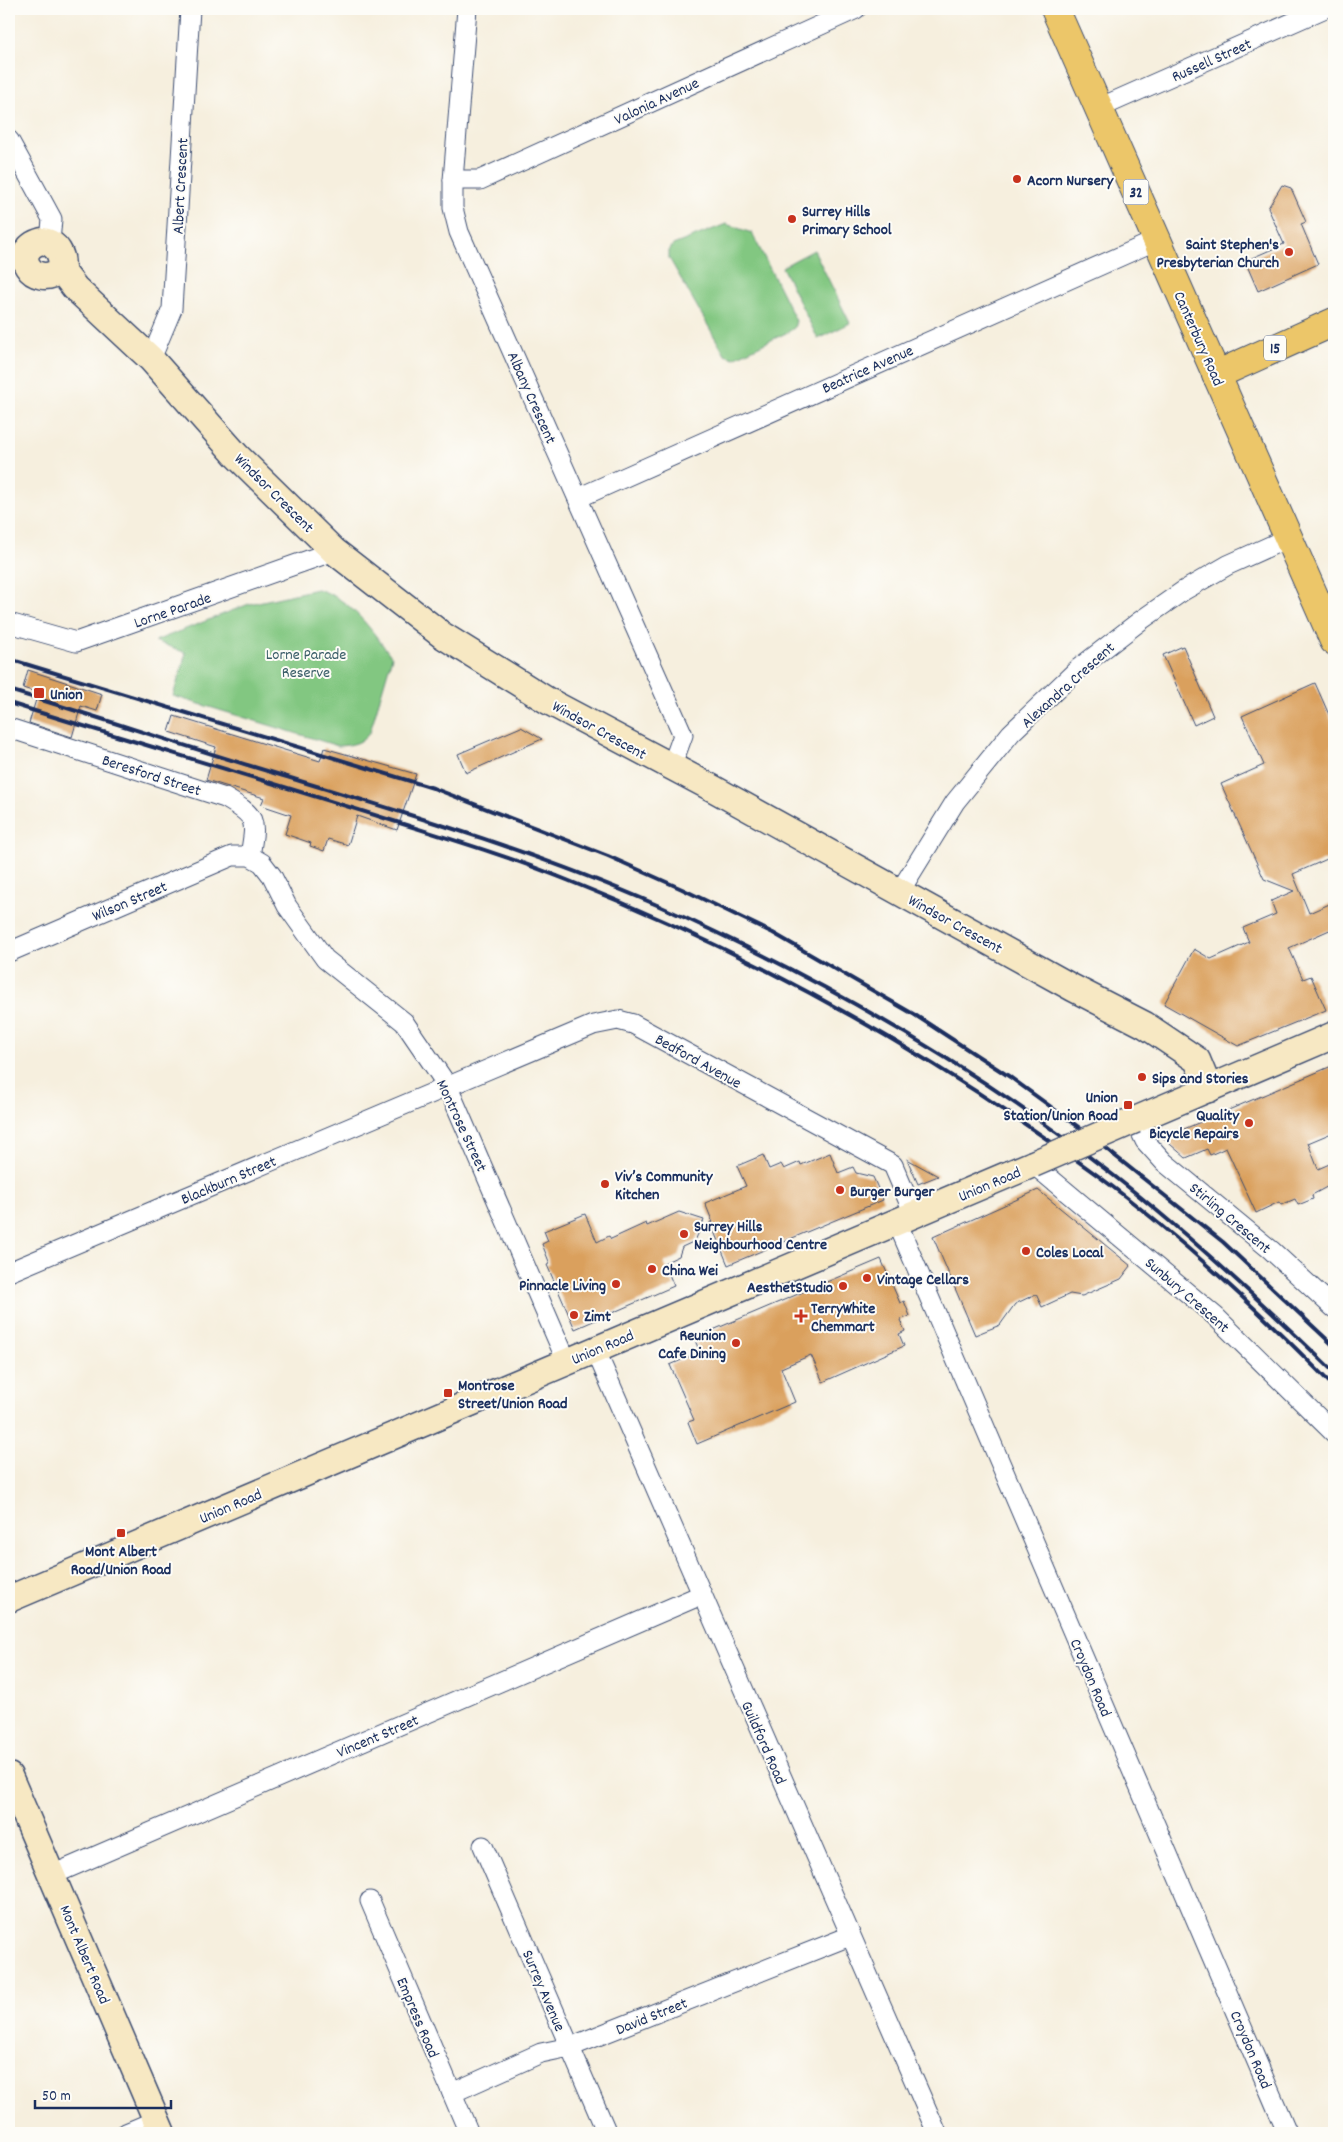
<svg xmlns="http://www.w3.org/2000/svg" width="1343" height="2142" viewBox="0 0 1343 2142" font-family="Dekko,sans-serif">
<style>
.green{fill:#82c781;stroke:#4e7b70}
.building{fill:#daa05d}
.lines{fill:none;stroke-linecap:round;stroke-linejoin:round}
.street-casing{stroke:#3c4c71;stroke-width:21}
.secondary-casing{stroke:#3c4c71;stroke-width:29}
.primary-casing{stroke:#3c4c71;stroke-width:30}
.street{stroke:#fff;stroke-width:19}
.secondary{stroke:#f7e8c3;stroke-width:26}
.primary{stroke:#ecc669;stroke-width:28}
.rail{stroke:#1b2f5e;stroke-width:4}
.secondary-bridge-casing{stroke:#3c4c71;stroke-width:29;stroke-linecap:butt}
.secondary-bridge{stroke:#f7e8c3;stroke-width:26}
.poi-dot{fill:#c8321e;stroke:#fdfcf7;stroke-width:2}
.labels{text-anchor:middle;stroke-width:4;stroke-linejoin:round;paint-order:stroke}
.shield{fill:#fdfcf7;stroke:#5f6c8c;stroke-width:1}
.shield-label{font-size:15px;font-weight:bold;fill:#1b2f5e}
.street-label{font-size:16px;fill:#1b2f5e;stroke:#fdfcf7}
.poi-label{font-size:16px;font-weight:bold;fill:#1b2f5e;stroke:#fdfcf7;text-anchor:start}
.park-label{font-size:16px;fill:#3a5d68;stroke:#fdfcf7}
</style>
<rect width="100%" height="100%" fill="#fdfcf7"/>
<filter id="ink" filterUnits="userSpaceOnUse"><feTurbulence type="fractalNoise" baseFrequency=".02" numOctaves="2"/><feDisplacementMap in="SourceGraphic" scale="10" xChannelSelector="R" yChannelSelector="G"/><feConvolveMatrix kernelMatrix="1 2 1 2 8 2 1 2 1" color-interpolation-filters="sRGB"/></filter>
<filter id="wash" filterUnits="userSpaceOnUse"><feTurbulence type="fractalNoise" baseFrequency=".0096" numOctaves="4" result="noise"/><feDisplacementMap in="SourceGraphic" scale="20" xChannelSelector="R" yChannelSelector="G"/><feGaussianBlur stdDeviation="1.12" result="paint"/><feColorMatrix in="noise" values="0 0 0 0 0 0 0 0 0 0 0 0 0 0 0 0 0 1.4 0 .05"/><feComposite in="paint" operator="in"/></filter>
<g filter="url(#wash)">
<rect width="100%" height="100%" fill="#f6efde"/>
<!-- green -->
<g class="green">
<path d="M726,224L752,233L796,321L794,328L788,332L734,358L725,355L669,258V251L673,245Z"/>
<path d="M814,250L850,323L818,339L782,267Z"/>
<path d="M317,589C352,599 370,629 392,657L370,732C362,744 352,745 338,746L173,696L186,653L155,641L249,604Z"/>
</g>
<g id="blocks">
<!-- building -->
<g class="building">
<path d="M1282,185L1291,188L1306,222L1301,224L1318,264L1258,291L1245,261L1284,244L1268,208Z"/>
<path d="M1183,646L1213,716L1194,725L1163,655Z"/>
<path d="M28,670L102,694L97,711L81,706L72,737L29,723L38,693L23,688Z"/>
<path d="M1315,683L1334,726V856L1293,874L1309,913L1334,902V928L1289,948L1303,979L1311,976L1326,1010L1238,1046L1164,1004L1194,949L1211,959L1249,942L1243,928L1276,914L1271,901L1294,891L1264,879L1221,784L1264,765L1242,716Z"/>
<path d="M174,716L320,761L324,748L416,774L397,830L357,816L348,845L328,839L324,851L310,846L311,843L285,834L291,815L261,805L264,798L206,780L216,747L169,732Z"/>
<path d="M521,727L542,739L466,773L458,754Z"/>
<path d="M1334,1065V1132L1308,1143L1318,1169L1334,1162V1183L1312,1195L1313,1199L1298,1205L1295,1199L1281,1205L1279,1202L1256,1213L1226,1148L1210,1155L1207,1149L1186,1158L1163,1138Z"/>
<path d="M830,1153L838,1173L853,1167L856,1173L873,1177L883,1200L728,1265L710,1222L713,1223L705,1203L746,1186L737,1166L763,1155L769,1169L781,1164L784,1169L800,1162L801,1165Z"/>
<path d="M907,1159L938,1176L918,1184Z"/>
<path d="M1038,1190L1131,1266L1121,1279L1082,1296L1070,1294L1042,1307L1036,1294L1015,1304L1000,1325L975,1335L933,1237Z"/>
<path d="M679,1212L704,1220L695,1241L682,1247L679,1256L664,1263L674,1286L575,1329L547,1265L550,1264L542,1244L548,1241L544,1231L585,1214L597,1242L609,1236L611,1239L646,1223L647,1226Z"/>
<path d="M881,1259L900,1303L904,1301L910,1316L900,1320L905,1331L899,1334L904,1346L823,1382L811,1355L781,1368L795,1402L697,1444L688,1422L694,1420L670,1365L700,1352L694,1338Z"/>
</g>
</g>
</g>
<g filter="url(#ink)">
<use href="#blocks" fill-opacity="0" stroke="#3c4c71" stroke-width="1"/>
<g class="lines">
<defs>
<g id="street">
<path d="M467,9L453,180V208L459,232L683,735L671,768"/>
<path d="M1099,108L1323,9"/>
<path d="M9,140L52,219L50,242"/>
<path d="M453,180H480L856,9"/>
<path d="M151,359L172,309L190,9"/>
<path d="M578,498L1157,240"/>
<path d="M9,623L76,642L334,551"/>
<path d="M9,728L225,798C258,817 256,820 250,856"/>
<path d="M900,891L955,802L1011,733L1079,668L1140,621L1183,591L1228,565L1290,537"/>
<path d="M9,952L232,856H250L262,863L272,876L287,906L325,959L404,1022L447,1085L567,1362"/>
<path d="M1135,1120L1145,1141L1164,1162L1271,1250L1334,1308"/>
<path d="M1033,1164L1215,1316L1334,1433"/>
<path d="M897,1222L1287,2132"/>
<path d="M9,1272L593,1025L618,1020L633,1024L893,1165L914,1214"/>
<path d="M595,1349L937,2133"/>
<path d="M483,1846L607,2133"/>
<path d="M52,1875L701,1595"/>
<path d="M370,1901L469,2133"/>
<path d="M452,2093L541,2053L570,2047L850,1936"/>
<path d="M126,2133L157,2120"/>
</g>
<g id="secondary">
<path d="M42,241C57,243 64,256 61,270C32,291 8,250 42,241Z"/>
<path d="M61,270L75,288L151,359L237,456L334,551L442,635L548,701L714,789L1073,988L1145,1025L1197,1060L1209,1089"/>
<path d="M1135,1120L1334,1035"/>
<path d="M9,1599L1033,1164"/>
<path d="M9,1776L162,2133"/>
</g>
<g id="primary">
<path d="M1055,9L1334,641"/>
<path d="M1216,375L1334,322"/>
</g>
</defs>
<!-- street casing -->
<use href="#street" class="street-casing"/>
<!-- secondary casing -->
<use href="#secondary" class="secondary-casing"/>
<!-- primary casing -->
<use href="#primary" class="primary-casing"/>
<!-- street -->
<use href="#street" class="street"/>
<!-- secondary -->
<use href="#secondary" class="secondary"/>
<!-- primary -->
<use href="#primary" class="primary"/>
<!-- rail -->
<g class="rail">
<path d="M9,659L433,788L608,856L682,889L773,933L915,1015L1010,1077L1080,1128L1223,1242L1334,1346"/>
<path d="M9,690C98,717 187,747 277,774C405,813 534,851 657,905C818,977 974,1066 1113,1175C1191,1236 1263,1303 1334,1372"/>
<path d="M9,703C134,742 261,779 387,819C447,838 508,856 567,880C754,954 934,1055 1097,1175C1182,1238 1260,1311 1334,1387"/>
</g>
<defs>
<path id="secondary-bridge" d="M1033,1164L1135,1120"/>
</defs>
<!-- secondary-bridge casing -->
<use href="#secondary-bridge" class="secondary-bridge-casing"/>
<!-- secondary-bridge -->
<use href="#secondary-bridge" class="secondary-bridge"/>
</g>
</g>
<!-- markers -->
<g class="poi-dot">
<circle cx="1017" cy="179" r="5"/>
<circle cx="792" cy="219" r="5"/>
<circle cx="1289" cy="252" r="5"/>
<rect x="33" y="687" width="12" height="12" rx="2.5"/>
<circle cx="1142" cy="1077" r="5"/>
<rect x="1123" y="1100" width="10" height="10" rx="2.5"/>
<circle cx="1249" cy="1123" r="5"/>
<circle cx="605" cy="1184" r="5"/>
<circle cx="840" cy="1190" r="5"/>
<circle cx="684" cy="1234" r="5"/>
<circle cx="1026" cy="1251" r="5"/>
<circle cx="652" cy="1269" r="5"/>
<circle cx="867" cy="1278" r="5"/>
<circle cx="616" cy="1284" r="5"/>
<circle cx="843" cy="1286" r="5"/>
<circle cx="574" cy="1315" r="5"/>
<path d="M798.5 1308.5h5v5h5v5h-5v5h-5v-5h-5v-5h5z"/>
<circle cx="736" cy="1343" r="5"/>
<rect x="443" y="1388" width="10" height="10" rx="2.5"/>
<rect x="116" y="1528" width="10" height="10" rx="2.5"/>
</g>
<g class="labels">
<!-- shield labels -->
<g class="shield">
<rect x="1123.5" y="179.5" width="25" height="25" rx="4"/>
<rect x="1264" y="335.5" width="22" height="25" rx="4"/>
</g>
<g class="shield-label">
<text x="1136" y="197">32</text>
<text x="1275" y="353">15</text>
</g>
<!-- street labels -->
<g class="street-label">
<text transform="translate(1211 59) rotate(-24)" y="6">Russell Street</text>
<text transform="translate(656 100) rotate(-25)" y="6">Valonia Avenue</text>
<text transform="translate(179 186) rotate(-87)" y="6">Albert Crescent</text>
<text transform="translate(1200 338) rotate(66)" y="6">Canterbury Road</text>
<text transform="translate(867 368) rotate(-24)" y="6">Beatrice Avenue</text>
<text transform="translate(533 397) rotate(66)" y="6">Albany Crescent</text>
<text transform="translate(275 492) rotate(45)" y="6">Windsor Crescent</text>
<text transform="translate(172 609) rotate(-19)" y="6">Lorne Parade</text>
<text transform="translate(1067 684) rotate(-42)" y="6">Alexandra Crescent</text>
<text transform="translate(600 729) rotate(29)" y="6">Windsor Crescent</text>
<text transform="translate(152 774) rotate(18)" y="6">Beresford Street</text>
<text transform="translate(129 900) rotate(-23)" y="6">Wilson Street</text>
<text transform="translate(956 923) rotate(29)" y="6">Windsor Crescent</text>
<text transform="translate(699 1060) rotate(29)" y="6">Bedford Avenue</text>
<text transform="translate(463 1125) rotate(65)" y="6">Montrose Street</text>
<text transform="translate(228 1179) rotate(-23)" y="6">Blackburn Street</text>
<text transform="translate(989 1183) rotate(-23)" y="6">Union Road</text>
<text transform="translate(1231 1217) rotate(40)" y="6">Stirling Crescent</text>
<text transform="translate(1188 1294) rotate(41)" y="6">Sunbury Crescent</text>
<text transform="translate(602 1346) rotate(-23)" y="6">Union Road</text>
<text transform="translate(230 1505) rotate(-23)" y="6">Union Road</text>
<text transform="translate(1092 1677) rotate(67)" y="6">Croydon Road</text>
<text transform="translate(377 1735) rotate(-23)" y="6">Vincent Street</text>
<text transform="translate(765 1742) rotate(66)" y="6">Guildford Road</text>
<text transform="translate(86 1954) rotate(67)" y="6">Mont Albert Road</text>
<text transform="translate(545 1990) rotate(67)" y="6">Surrey Avenue</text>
<text transform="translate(651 2015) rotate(-22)" y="6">David Street</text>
<text transform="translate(419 2017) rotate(67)" y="6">Empress Road</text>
<text transform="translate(1252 2049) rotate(67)" y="6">Croydon Road</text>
</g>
<!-- poi labels -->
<g class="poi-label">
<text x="1027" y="185">Acorn Nursery</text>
<text x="802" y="216">Surrey Hills<tspan x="802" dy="18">Primary School</tspan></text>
<text x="1279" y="249" text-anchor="end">Saint Stephen's<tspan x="1279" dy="18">Presbyterian Church</tspan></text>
<text x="50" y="699">Union</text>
<text x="1152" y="1083">Sips and Stories</text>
<text x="1118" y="1102" text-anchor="end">Union<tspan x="1118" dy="18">Station/Union Road</tspan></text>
<text x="1239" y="1120" text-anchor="end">Quality<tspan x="1239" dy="18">Bicycle Repairs</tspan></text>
<text x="615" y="1181">Viv’s Community<tspan x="615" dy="18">Kitchen</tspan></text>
<text x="850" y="1196">Burger Burger</text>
<text x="694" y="1231">Surrey Hills<tspan x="694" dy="18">Neighbourhood Centre</tspan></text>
<text x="1036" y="1257">Coles Local</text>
<text x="662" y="1275">China Wei</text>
<text x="877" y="1284">Vintage Cellars</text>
<text x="606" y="1290" text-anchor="end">Pinnacle Living</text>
<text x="833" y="1292" text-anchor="end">AesthetStudio</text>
<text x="811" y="1313">TerryWhite<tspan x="811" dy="18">Chemmart</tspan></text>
<text x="584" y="1321">Zimt</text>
<text x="726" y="1340" text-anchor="end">Reunion<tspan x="726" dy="18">Cafe Dining</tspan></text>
<text x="458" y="1390">Montrose<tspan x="458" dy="18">Street/Union Road</tspan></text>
<text x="121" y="1556" text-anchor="middle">Mont Albert<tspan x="121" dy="18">Road/Union Road</tspan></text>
</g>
<!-- park labels -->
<g class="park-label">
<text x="306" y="659">Lorne Parade<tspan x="306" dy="18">Reserve</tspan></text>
</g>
</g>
<!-- margin -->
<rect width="1343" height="2142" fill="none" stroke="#fdfcf7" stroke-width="30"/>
<!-- scale -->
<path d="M35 2100v8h136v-8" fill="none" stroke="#1b2f5e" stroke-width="2.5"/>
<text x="42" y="2100" font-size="15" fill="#1b2f5e" stroke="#fdfcf7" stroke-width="4" paint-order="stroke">50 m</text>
</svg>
